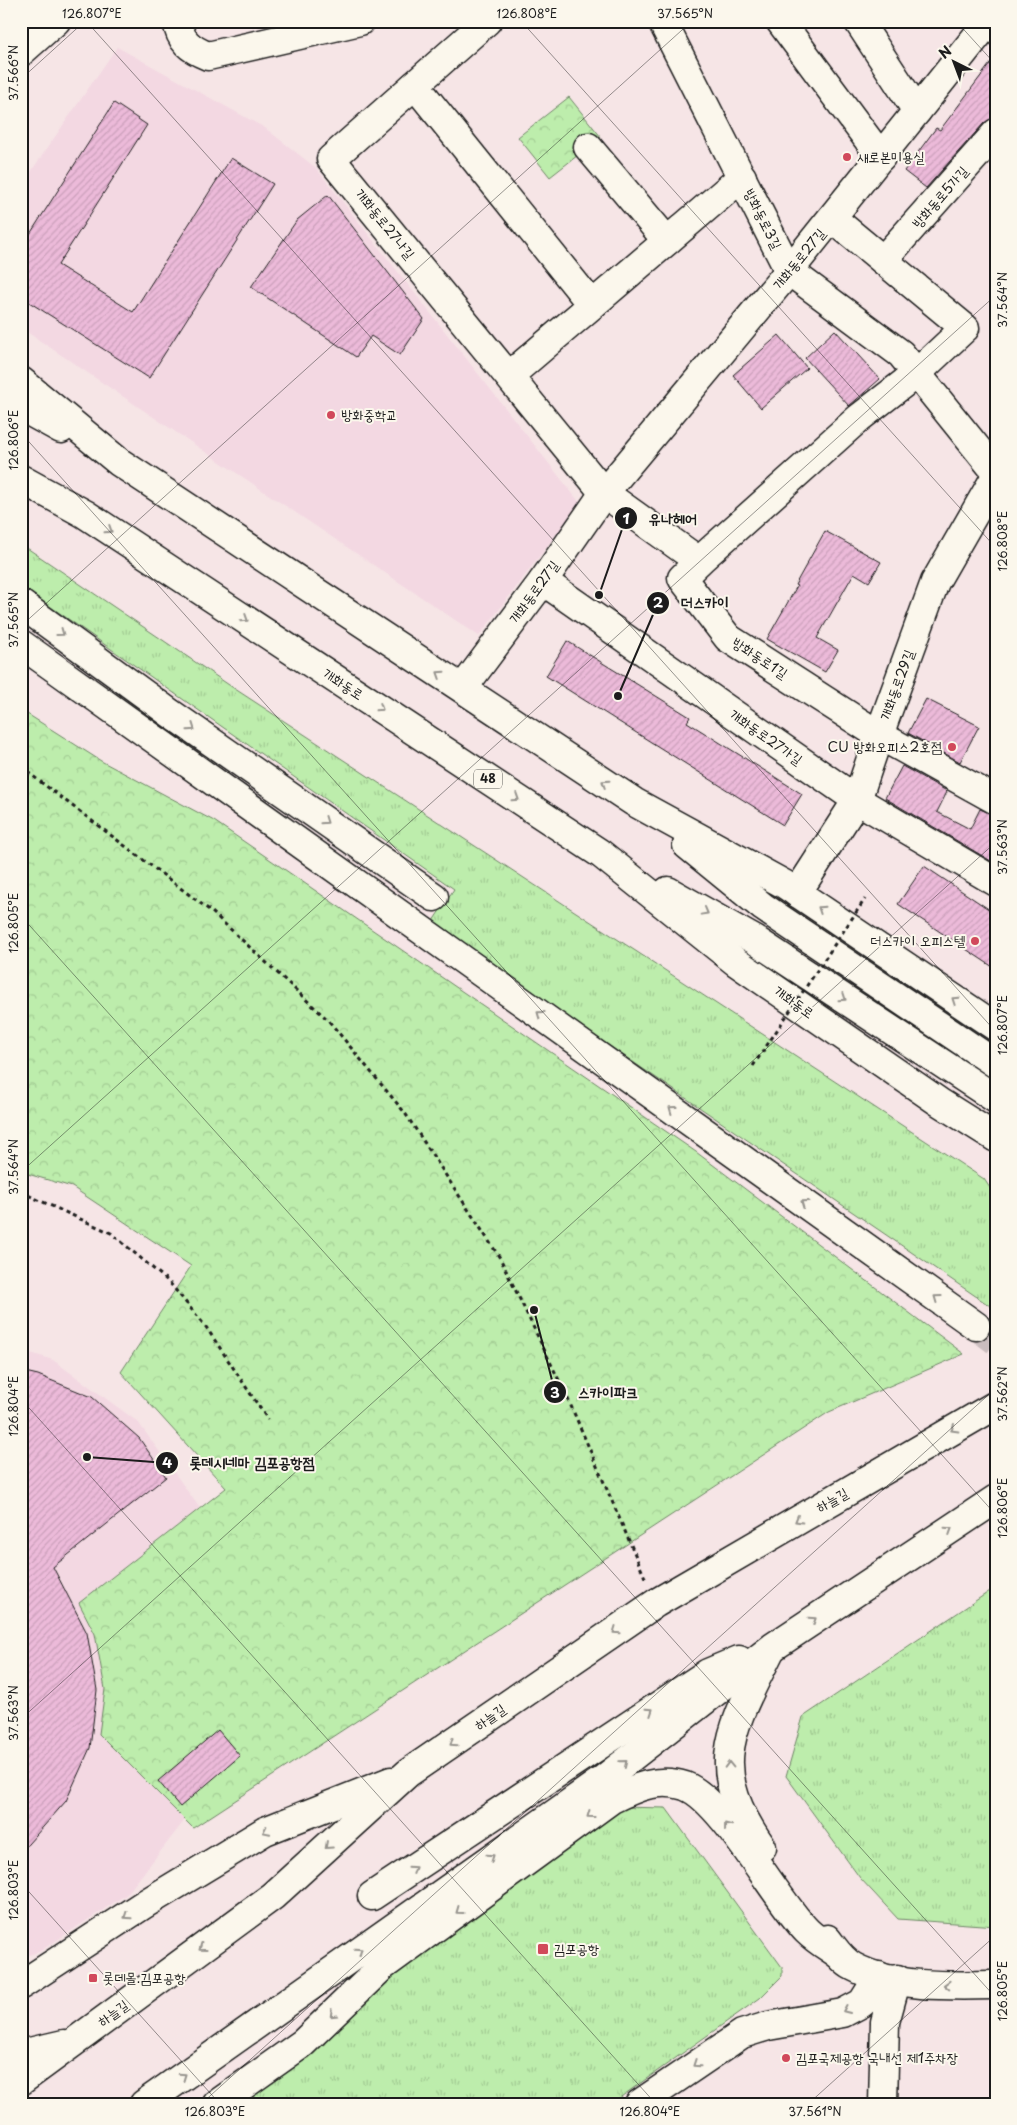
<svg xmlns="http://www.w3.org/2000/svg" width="1017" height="2125" viewBox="0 0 1017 2125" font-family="'Playpen Sans','Poor Story',sans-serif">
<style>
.built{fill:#f3d8e2}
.grass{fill:url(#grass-tufts);stroke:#6c8464}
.park{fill:url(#park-crowns);stroke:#6c8464}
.building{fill:url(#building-hatch);stroke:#1c1c1c}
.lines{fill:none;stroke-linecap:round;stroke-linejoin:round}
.minor-tunnel{stroke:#cabdbe;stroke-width:28;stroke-dasharray:28 14;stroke-linecap:butt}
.minor-casing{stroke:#1c1c1c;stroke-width:31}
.major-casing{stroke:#1c1c1c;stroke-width:31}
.path{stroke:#1c1c1c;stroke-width:3;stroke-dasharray:4 4;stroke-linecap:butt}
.minor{stroke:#fbf7ec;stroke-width:28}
.major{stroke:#fbf7ec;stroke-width:28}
.path-bridge{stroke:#1c1c1c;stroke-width:3;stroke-dasharray:4 4;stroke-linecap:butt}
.oneway{stroke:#97948e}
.ticks{fill:none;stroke:#1c1c1c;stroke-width:1;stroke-opacity:0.45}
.poi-dot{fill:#d1495b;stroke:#fbf7ec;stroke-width:2}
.labels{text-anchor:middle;stroke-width:4;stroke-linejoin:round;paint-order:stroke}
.shield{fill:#fbf7ec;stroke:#5f5e5a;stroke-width:1}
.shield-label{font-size:12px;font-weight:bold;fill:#1c1c1c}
.poi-label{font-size:14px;fill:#1c1c1c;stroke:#fbf7ec;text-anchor:start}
.street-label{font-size:14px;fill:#1c1c1c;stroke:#fbf7ec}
.leader{fill:none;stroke:#1c1c1c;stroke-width:2}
.callout-dot{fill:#1c1c1c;stroke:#fbf7ec;stroke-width:2}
.mark-label{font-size:15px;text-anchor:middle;font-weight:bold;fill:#fff}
.callout-label{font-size:15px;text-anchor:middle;font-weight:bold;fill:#1c1c1c;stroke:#fbf7ec;stroke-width:4;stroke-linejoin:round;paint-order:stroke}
.neatline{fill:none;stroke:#1c1c1c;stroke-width:2}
.ticks-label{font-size:12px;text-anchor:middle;fill:#1c1c1c}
</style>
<defs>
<pattern id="grass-tufts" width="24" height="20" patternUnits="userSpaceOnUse" patternTransform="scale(1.25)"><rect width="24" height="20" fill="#bdedac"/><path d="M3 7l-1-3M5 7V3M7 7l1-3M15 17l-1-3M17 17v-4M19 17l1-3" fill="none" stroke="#a2cb93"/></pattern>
<pattern id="park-crowns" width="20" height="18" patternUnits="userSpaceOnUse" patternTransform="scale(1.25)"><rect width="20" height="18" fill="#bdedac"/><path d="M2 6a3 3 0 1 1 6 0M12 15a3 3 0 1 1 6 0" fill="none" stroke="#a2cb93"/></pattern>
<pattern id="building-hatch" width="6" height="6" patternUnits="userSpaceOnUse" patternTransform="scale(1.25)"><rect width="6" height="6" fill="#ecbad9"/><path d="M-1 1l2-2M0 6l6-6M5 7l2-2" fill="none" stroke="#ca9fba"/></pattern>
</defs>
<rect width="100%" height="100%" fill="#f6e5e6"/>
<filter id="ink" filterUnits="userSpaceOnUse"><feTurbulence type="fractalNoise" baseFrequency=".02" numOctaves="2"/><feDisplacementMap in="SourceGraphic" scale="10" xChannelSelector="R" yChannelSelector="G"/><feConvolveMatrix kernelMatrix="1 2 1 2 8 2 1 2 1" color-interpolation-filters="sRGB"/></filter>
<g filter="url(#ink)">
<!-- built -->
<g class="built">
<path d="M117,47L265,128L316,168L580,503L479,636L21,328V186Z"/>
<path d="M21,1350L53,1360L138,1422L199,1507L230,1607L192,1811L127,1894L39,1952L21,1957Z"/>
</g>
<!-- grass -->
<g class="grass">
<path d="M21,544L232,687L984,1179L996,1197V1310L431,924L454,889L21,586Z"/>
<path d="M996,1587V1926L898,1919L860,1878L786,1776L803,1717Z"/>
<path d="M620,1807L666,1808L782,1967V1976L760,1998L611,2104H204Z"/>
</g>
<!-- park -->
<g class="park">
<path d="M569,97L601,137L550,177L518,137Z"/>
<path d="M21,710L101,761L214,821L696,1152L964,1354L829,1412L193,1828L99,1734L105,1689L95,1634L79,1603L226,1488L121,1372L191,1266L72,1187L21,1172Z"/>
</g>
<!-- building -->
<g class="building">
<path d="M996,56V116L984,123L926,188L904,171L936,128L940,130Z"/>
<path d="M114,103L147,125L58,265L133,312L231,158L273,184L149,378L21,297V248Z"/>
<path d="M328,195L424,319L400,355L371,336L356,357L251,287L297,220Z"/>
<path d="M835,330L880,379L849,406L805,358Z"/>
<path d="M779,335L807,368L761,408L733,375Z"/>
<path d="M825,531L881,562L869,582L854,573L817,638L838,650L825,672L767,639L797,586L795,585Z"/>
<path d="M567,641L690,717L687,722L802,794L783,825L546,676Z"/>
<path d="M926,699L979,726L960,762L908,733Z"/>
<path d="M902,766L945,790L947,792L937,812L970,829L980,809L996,816V864L885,798Z"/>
<path d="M924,866L996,914V969L898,904Z"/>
<path d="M21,1371L38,1375L92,1397L139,1438L166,1477L53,1567L87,1633L97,1690L90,1748L66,1801L21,1852Z"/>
<path d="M218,1730L240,1756L180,1807L158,1781Z"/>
</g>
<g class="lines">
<!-- minor-tunnel -->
<path class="minor-tunnel" d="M976,1326L996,1341"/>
<defs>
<g id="minor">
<path d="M177,21C180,41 190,49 208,56L360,21"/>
<path d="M487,21L331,159L604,493L699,561"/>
<path d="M662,21L789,271L901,354L996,472"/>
<path d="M780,21L881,157"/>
<path d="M858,21L917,111"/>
<path d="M21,52L56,21"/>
<path d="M415,85L592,305"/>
<path d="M588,147L667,241"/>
<path d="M832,218L965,328L917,373L859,418L699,561L682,578L728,638L879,735L996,800"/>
<path d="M883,260L996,133"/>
<path d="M509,376L742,177"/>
<path d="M543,581L857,800L996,882"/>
<path d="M21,604L170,713L434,897"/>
<path d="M21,644L976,1326"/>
<path d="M463,688L543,581L604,493L789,271L989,21"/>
<path d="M797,893L857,800L879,735L935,582L996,476"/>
<path d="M762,1847C705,1766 731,1730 770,1651"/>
<path d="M372,1896L708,1673L739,1660"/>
<path d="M827,1939C835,1949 842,1961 854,1967C894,1988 952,1986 996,1985"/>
<path d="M21,1985L143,1905L265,1831L391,1781"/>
<path d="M21,2054L64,2044"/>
<path d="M21,2081L273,1896L408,1773L656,1603L996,1405"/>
<path d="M144,2104L601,1781L773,1647L996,1499"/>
<path d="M217,2104L303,2043L383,1966L612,1799C635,1788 658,1777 685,1786C723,1800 775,1899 807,1931C816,1940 828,1947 838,1954"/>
<path d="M639,2104L742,2034L768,2026L843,2013L862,2003L879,1976"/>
<path d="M883,2104L885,2022L897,1979"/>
</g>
<g id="major">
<path d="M21,381L119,462L634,802L784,884L996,1027"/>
<path d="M21,407L61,429"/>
<path d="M21,479L85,514L601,854L736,962L939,1102L996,1138"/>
<path d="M687,845L763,907L996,1064"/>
<path d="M668,891L755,940L996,1099"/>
</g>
</defs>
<!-- minor casing -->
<use href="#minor" class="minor-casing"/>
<!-- major casing -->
<use href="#major" class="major-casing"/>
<!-- path -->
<g class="path">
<path d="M21,767L212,912L328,1020L405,1113L500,1258L568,1399L646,1580"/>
<path d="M21,1192L111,1233L169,1282L206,1327L268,1420"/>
</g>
<!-- minor -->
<use href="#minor" class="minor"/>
<!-- major -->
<use href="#major" class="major"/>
<!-- path-bridge -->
<path class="path-bridge" d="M753,1066L865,899"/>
</g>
<!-- one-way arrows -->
<defs><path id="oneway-chevron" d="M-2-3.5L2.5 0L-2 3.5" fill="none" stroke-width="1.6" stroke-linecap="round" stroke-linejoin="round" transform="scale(1.25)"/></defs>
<g class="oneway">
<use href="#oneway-chevron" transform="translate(109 530) rotate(33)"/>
<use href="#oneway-chevron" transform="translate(245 619) rotate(33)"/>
<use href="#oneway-chevron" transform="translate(61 633) rotate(36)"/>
<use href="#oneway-chevron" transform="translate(440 674) rotate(-147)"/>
<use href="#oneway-chevron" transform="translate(380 708) rotate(33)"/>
<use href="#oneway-chevron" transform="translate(192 728) rotate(35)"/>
<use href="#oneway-chevron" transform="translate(605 783) rotate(-147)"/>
<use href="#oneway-chevron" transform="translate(516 798) rotate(33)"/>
<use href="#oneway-chevron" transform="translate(325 821) rotate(35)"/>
<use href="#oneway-chevron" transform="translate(821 909) rotate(-146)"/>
<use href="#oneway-chevron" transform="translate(705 912) rotate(29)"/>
<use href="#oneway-chevron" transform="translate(843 998) rotate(34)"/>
<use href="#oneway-chevron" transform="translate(955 1000) rotate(-146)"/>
<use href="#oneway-chevron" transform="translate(540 1014) rotate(-144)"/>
<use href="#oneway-chevron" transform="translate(672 1109) rotate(-144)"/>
<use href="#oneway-chevron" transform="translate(804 1203) rotate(-144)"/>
<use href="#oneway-chevron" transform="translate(937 1298) rotate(-144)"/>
<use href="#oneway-chevron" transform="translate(954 1429) rotate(150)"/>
<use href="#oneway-chevron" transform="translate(798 1520) rotate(150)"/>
<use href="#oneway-chevron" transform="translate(949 1530) rotate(-33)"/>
<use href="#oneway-chevron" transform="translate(813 1620) rotate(-33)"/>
<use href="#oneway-chevron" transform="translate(616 1631) rotate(145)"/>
<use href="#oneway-chevron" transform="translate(650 1711) rotate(-34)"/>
<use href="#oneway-chevron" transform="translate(453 1743) rotate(145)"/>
<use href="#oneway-chevron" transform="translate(624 1763) rotate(-39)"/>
<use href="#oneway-chevron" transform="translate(729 1765) rotate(-91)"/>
<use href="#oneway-chevron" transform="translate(590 1815) rotate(144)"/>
<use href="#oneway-chevron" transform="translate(727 1826) rotate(-128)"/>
<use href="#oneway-chevron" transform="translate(266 1831) rotate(154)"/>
<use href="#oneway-chevron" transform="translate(328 1846) rotate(138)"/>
<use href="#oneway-chevron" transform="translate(491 1857) rotate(-35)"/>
<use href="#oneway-chevron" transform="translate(413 1869) rotate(-34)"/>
<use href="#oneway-chevron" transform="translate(459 1911) rotate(144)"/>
<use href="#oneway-chevron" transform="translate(127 1916) rotate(146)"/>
<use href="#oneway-chevron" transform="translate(202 1948) rotate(144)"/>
<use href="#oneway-chevron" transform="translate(359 1951) rotate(-35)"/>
<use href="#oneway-chevron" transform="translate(947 1985) rotate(-178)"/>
<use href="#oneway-chevron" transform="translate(846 2010) rotate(156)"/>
<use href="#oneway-chevron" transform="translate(333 2014) rotate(136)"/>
<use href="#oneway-chevron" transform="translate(696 2064) rotate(146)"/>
<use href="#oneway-chevron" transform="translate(183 2076) rotate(-35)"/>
</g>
</g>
<!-- ticks -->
<path class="ticks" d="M86,21L996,1032M521,21L996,548M956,21L996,65M21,79L85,21M21,433L996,1515M21,626L692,21M21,916L996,1998M21,1172L996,295M21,1399L656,2104M21,1719L996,842M21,1883L220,2104M201,2104L996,1388M808,2104L996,1935"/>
<!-- markers -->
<g class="poi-dot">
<circle cx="847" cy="157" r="5"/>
<circle cx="331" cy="415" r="5"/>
<circle cx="952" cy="747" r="5"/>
<circle cx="975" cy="941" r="5"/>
<rect x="537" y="1943" width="12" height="12" rx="2.5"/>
<rect x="88" y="1973" width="10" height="10" rx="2.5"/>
<circle cx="786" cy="2058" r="5"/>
</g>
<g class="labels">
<!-- shield labels -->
<rect class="shield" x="474" y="769.5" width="28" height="19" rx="4"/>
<g class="shield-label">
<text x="488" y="783">48</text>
</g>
<!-- poi labels -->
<g class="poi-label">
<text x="857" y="162">새로본미용실</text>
<text x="341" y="420">방화중학교</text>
<text x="942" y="752" text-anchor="end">CU 방화오피스2호점</text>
<text x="965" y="946" text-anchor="end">더스카이 오피스텔</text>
<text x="554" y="1954">김포공항</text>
<text x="103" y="1983">롯데몰.김포공항</text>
<text x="796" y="2063">김포국제공항 국내선 제1주차장</text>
</g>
<!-- street labels -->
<g class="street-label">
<text transform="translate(940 197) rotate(-49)" y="5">방화동로5가길</text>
<text transform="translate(763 219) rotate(63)" y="5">방화동로3길</text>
<text transform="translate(385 224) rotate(51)" y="5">개화동로27나길</text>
<text transform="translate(799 259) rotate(-51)" y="5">개화동로27길</text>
<text transform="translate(534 592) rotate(-54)" y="5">개화동로27길</text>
<text transform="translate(760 658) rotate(33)" y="5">방화동로1길</text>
<text transform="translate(343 684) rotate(33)" y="5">개화동로</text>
<text transform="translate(897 685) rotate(-70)" y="5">개화동로29길</text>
<text transform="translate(766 737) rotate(35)" y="5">개화동로27가길</text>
<text transform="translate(794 1002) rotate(35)" y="5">개화동로</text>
<text transform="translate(832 1500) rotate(-30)" y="5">하늘길</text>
<text transform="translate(490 1717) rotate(-35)" y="5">하늘길</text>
<text transform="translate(113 2013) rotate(-36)" y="5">하늘길</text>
</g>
</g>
<!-- callouts -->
<path class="leader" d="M599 595L626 518M618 696L658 603M534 1310L555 1392M87 1457L167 1463"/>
<g class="callout-dot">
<circle cx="599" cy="595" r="5"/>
<circle cx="618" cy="696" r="5"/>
<circle cx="534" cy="1310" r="5"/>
<circle cx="87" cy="1457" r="5"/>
<circle cx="626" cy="518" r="12"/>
<circle cx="658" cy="603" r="12"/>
<circle cx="555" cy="1392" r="12"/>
<circle cx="167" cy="1463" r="12"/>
</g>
<g class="mark-label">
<text x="626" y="524">1</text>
<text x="658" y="608">2</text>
<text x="555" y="1398">3</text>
<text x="167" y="1468">4</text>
</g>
<g class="callout-label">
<text x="673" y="524">유나헤어</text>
<text x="705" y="608">더스카이</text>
<text x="608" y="1398">스카이파크</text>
<text x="252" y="1468">롯데시네마 김포공항점</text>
</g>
<!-- margin -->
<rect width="1017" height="2125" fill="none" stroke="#fbf7ec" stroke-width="55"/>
<!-- north arrow -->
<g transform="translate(954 62) rotate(318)" stroke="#fbf7ec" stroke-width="4" paint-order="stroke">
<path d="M0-4L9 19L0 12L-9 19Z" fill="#1c1c1c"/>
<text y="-8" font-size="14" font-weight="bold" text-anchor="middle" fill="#1c1c1c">N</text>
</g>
<rect x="28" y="28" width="962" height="2070" class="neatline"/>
<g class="ticks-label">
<text x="92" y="18">126.807°E</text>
<text x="527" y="18">126.808°E</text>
<text x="685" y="18">37.565°N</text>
<text transform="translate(14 73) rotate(-90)" y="4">37.566°N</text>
<text transform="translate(1003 300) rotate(-90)" y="4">37.564°N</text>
<text transform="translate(14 440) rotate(-90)" y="4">126.806°E</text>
<text transform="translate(1003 541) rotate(-90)" y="4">126.808°E</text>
<text transform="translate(14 620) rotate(-90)" y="4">37.565°N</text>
<text transform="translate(1003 847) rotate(-90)" y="4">37.563°N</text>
<text transform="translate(14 923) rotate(-90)" y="4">126.805°E</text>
<text transform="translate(1003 1025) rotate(-90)" y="4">126.807°E</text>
<text transform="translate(14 1167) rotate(-90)" y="4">37.564°N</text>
<text transform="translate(1003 1394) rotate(-90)" y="4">37.562°N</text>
<text transform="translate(14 1406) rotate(-90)" y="4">126.804°E</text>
<text transform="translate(1003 1508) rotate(-90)" y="4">126.806°E</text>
<text transform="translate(14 1713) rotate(-90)" y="4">37.563°N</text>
<text transform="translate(14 1890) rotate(-90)" y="4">126.803°E</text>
<text transform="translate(1003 1991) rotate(-90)" y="4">126.805°E</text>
<text x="215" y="2116">126.803°E</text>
<text x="650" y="2116">126.804°E</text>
<text x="815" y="2116">37.561°N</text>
</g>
</svg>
